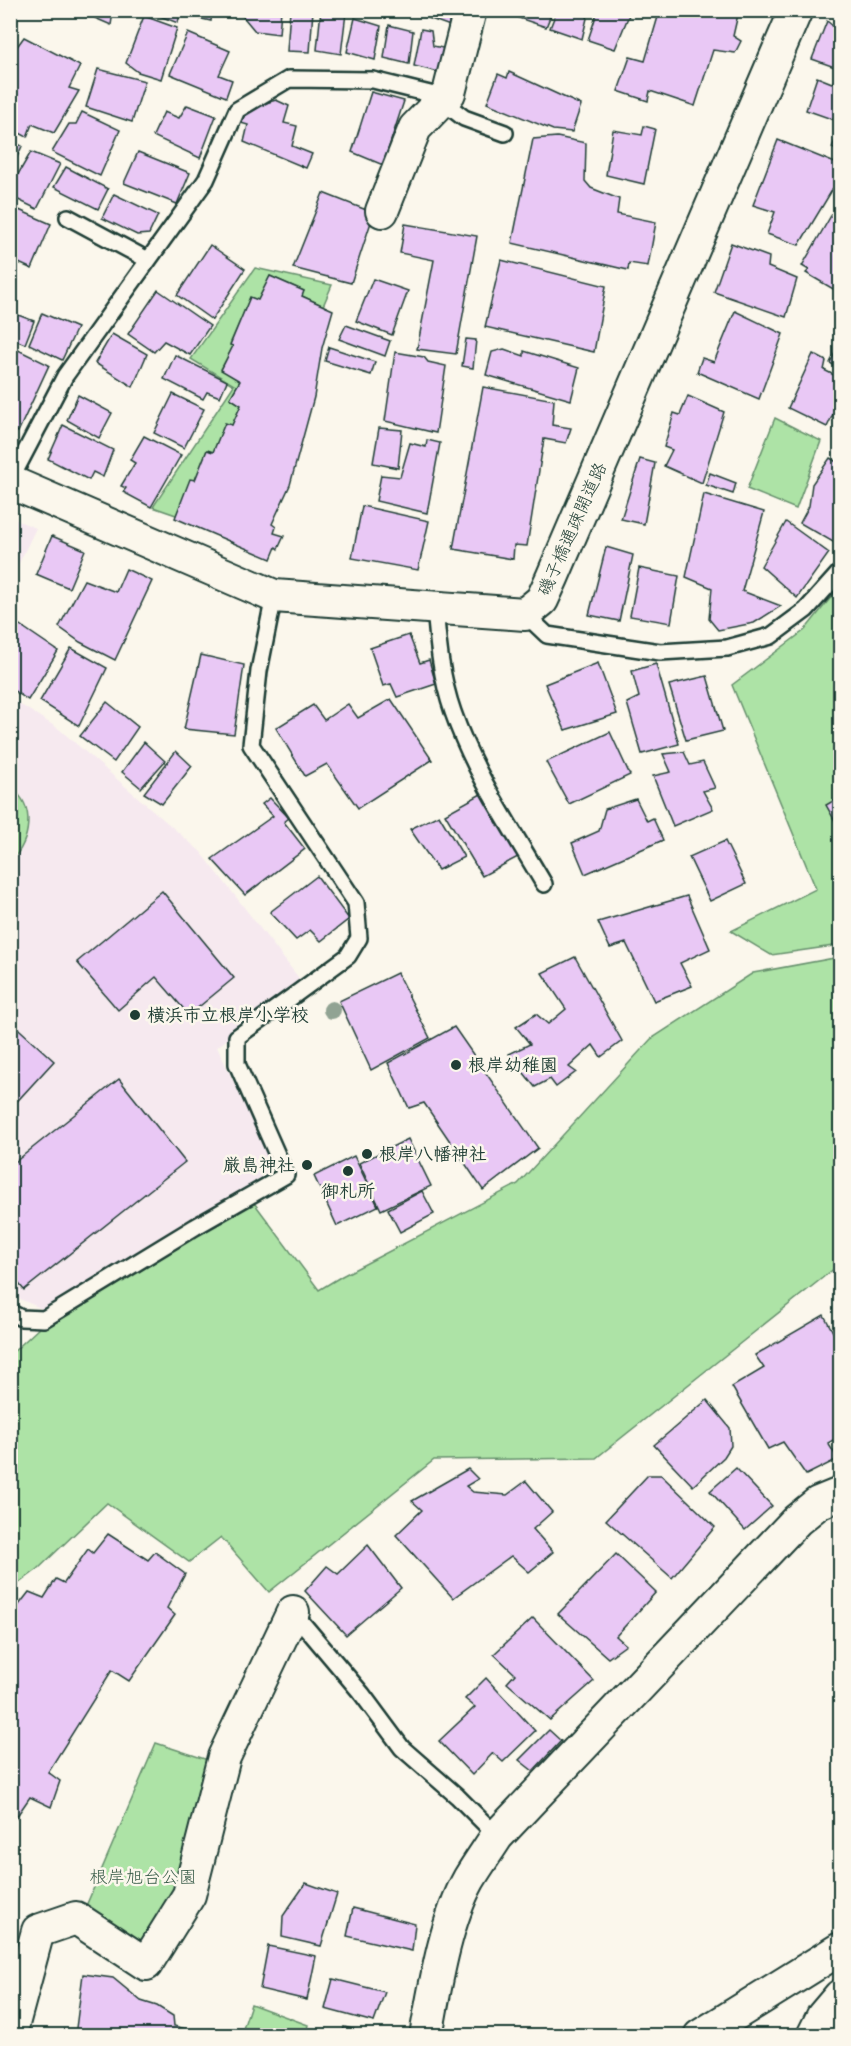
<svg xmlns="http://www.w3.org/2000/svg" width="851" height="2046" viewBox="0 0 851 2046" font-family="'Balsamiq Sans','Klee One',sans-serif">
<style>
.built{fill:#f6e9ef}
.green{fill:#ade3a6;stroke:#66906d;stroke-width:1.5}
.building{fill:#e9c8f5;stroke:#1f3d34;stroke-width:1.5}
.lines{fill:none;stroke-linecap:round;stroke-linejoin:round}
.service-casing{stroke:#1f3d34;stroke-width:20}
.minor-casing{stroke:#1f3d34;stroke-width:36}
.service{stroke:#fbf7ec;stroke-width:15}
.minor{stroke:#fbf7ec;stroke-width:32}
.tree{fill:#91a393}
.poi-dot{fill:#1f3d34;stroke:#fbf7ec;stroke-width:2}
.labels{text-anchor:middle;stroke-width:5;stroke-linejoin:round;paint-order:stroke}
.street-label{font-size:18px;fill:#1f3d34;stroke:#fbf7ec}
.poi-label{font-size:18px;font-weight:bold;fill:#1f3d34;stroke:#fbf7ec;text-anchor:start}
.park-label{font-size:18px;fill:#3b5e4b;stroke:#fbf7ec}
</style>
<rect width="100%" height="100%" fill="#fbf7ec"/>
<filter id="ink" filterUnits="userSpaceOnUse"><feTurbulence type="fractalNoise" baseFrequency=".0167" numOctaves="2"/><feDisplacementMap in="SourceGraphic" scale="12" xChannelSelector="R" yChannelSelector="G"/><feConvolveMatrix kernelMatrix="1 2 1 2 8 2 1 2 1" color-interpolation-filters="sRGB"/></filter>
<g filter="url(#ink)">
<!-- built -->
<g class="built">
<path d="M11,518L36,528L11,580Z"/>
<path d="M10,698L59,729L201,852L302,982L217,1047L272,1162L266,1174L56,1315L22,1300L11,1292Z"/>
</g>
<!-- green -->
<g class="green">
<path d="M255,268L332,285L323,306L302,296L304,291L270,276L258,300L250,298L230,344L233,346L221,369L240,381L230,398L241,405L232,425L213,452L207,450L195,480L176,515L153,507L234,385L191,359Z"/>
<path d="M775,418L821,441L796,509L747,489Z"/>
<path d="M840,586V945L771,955L731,931L816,889L732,685L805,630Z"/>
<path d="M11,788C37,806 30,842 11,861Z"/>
<path d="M840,957V1264L596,1458L434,1460L269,1592L221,1537L189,1562L107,1503L38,1569L11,1589V1354L40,1327L249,1196L319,1290L342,1276L518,1184L651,1039L753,973Z"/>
<path d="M156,1743L214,1762L181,1893L143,1954L83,1913Z"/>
<path d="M251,2004L308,2025L306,2035H241Z"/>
</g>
<!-- building -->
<g class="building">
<path d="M98,10L113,12L111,25L95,18Z"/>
<path d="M144,10H212L211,21L180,14L178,23Z"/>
<path d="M240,10H281L279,34L255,31L240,13Z"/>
<path d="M290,10H313L310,52L287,51Z"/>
<path d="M321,10L346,13L341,54L317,50Z"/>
<path d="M406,10H454L450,26Z"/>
<path d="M495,10H543L552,12L546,27Z"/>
<path d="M557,10H589L582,39L550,28Z"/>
<path d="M598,10H631L615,49L588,40Z"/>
<path d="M660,10H739L733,36L741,41L735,53L713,50L695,106L650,91L648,101L618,91L630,57L645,61Z"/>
<path d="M144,16L177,28L161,79L138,72L126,63Z"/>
<path d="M355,18L381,26L375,60L347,52Z"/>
<path d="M827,21L840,32V69L812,59Z"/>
<path d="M389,25L413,31L409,64L384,58Z"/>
<path d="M421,29L431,31L433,46L452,50L446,74L414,66Z"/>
<path d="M188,33L230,51L219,75L232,80L226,97L170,74Z"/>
<path d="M24,37L80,66L69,88L79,91L54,133L32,124L27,137L10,128V56Z"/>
<path d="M98,69L145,81L132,122L86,107Z"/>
<path d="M509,72L581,105L572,132L553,130L487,103L498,74L507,78Z"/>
<path d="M840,75V122L806,110L817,77L832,83Z"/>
<path d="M371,92L404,101L383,165L352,152Z"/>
<path d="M276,100L289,106L284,123L297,126L292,146L312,154L306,168L244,142L248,125L241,123L246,109Z"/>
<path d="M187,105L216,116L200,158L153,136L164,112L179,118Z"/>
<path d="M82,112L120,130L100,176L52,152L69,124H76Z"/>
<path d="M644,126L655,129L644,184L606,175L613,130L642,135Z"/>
<path d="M838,133L840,134V152L832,148Z"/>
<path d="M557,137L586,143L585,181L591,188L619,199L617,214L656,222L648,266L629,263L628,270L512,243L533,139Z"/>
<path d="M10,140L22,146L13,166L10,165Z"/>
<path d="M778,140L840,165L834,187L799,245L767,234L775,212L753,205Z"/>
<path d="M31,152L60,164L37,209L10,196V188Z"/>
<path d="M138,152L190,173L177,204L124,183Z"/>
<path d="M66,167L108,189L98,209L54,187Z"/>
<path d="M323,193L374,213L351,283L293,268Z"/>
<path d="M114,194L158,215L149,234L137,235L102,218Z"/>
<path d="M840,200V293L806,273L809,270L802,266Z"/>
<path d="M19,210L51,224L32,269L10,259V229Z"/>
<path d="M405,224L477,236L456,354L417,349L434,260L400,253Z"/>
<path d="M731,243L769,257L768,267L797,279L786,317L714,292Z"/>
<path d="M210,245L245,269L212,320L177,295Z"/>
<path d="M501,260L606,286L594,352L485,327Z"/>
<path d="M270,276L304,291L302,296L333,310L322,348L314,397L290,485L272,524L276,527L274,533L284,536L278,549L276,547L271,559L175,518L190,479L195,480L207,450L213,452L225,423L232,425L241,405L230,398L240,381L221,370L233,346L230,345L250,297L258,300Z"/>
<path d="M373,279L408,291L392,335L356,321Z"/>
<path d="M158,290L210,326L190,355L164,341L154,352L128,334Z"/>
<path d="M735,311L783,334L759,399L697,372L702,358L714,362Z"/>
<path d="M10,312L34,321L25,344L10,338Z"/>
<path d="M42,313L77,328L62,360L29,344Z"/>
<path d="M346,325L390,341L385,356L339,339Z"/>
<path d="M112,334L147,354L133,387L95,363Z"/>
<path d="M466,339L476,340L473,368L462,366Z"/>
<path d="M840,343V369L830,363Z"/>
<path d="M10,346L49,365L18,432L10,429Z"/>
<path d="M329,347L375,362L371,375L325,361Z"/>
<path d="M504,349L524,356V351L579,368L571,400L486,375L492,352Z"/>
<path d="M395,352L424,357L428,362L446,366L436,433L385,421Z"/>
<path d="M813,354L826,361L824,370L840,378V399L827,427L788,408Z"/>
<path d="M175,355L227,381L220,397L207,392L203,399L164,379Z"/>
<path d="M483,387L554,400L552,425L571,428L566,443L544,439L527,546L514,545L513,559L453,549Z"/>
<path d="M173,394L204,409L184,448L154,433Z"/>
<path d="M78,395L112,413L99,438L67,420Z"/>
<path d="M688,396L724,412L702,483L664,466L672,450L664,447L674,413L680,415Z"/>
<path d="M63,425L113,450L103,477L93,472L89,480L48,459Z"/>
<path d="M379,428L402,430L398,468L373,463Z"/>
<path d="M144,436L181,455L151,507L123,492L126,488L121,486L135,463L130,460Z"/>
<path d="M427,440L440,443L427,513L376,501L381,475L400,477L410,443L426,447Z"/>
<path d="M830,458L840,464V546L800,523L809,506L812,484Z"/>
<path d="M640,459L655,463L644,524L621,519Z"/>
<path d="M710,473L736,483L733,494L706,485Z"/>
<path d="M704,494L764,512L742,591L781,606L754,623L718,630L709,619L712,588L686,577Z"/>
<path d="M362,506L429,521L418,570L352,558Z"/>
<path d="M786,522L829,553L797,598L761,566Z"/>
<path d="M52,536L85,550L69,588L36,574Z"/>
<path d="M606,547L633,555L619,621L589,615Z"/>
<path d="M639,568L679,576L671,623L630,616Z"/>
<path d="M126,569L152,581L115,660L80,642L59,627L84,580L116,592Z"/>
<path d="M11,619L58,651L28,700L10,688Z"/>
<path d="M409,635L420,663L429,660L436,684L397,697L391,684L383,686L370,648Z"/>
<path d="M71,648L107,668L79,726L40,701Z"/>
<path d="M201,655L244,665L234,734L184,729Z"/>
<path d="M598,663L617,714L565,730L545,684Z"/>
<path d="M656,664L679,744L642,754L627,703L639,697L632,671Z"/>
<path d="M707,676L723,731L686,740L669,685Z"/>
<path d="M391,699L432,760L358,808L327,764L305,776L276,728L313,705L324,720L348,704L358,718Z"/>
<path d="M107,702L138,727L114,762L80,736Z"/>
<path d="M610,732L630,775L569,804L546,762Z"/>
<path d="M144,742L165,761L141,788L122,772Z"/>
<path d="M176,751L192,766L162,804L144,793Z"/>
<path d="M684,752L690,765L703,762L715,788L703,791L713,809L673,826L653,776L671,772L663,754Z"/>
<path d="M481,794L518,857L482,876L445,814Z"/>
<path d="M840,797V830L826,805Z"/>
<path d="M270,798L289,818L284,822L305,849L245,895L212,859L273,816L262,804Z"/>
<path d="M636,799L647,821L653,818L663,840L585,874L572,843L599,831L605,809Z"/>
<path d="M439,815L464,857L438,870L410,829Z"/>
<path d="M725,841L746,884L710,901L689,857Z"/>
<path d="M317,876L349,919L321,941L310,930L296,940L270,912Z"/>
<path d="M162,891L234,978L189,1015L156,977L118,1010L77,962Z"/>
<path d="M687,896L710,949L680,963L692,986L654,1001L626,943L610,948L598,922Z"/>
<path d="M575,957L622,1041L601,1057L593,1045L569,1067L576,1072L556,1087L550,1079L535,1087L509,1054L530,1044L516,1027L536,1014L548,1024L566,1009L542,973Z"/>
<path d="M397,973L430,1038L371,1070L339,1001Z"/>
<path d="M10,1021L54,1061L10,1109Z"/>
<path d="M454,1027L538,1148L483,1190L424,1103L409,1108L388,1063Z"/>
<path d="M119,1079L185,1162L24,1290L10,1273V1166Z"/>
<path d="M408,1139L431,1186L381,1210L359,1163Z"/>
<path d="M354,1156L378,1206L337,1226L314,1176Z"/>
<path d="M422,1191L434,1214L400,1232L388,1209Z"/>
<path d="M824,1315L834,1334L840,1330V1436L828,1443L838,1459L806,1475L783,1442L768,1449L732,1387L764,1368L755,1355Z"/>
<path d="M707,1400L730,1428L731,1446L724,1457L693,1486L654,1445Z"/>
<path d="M736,1468L772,1506L745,1530L710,1491Z"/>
<path d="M468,1469L478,1479L466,1486L473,1492L507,1495L526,1481L552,1512L533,1529L553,1552L529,1572L511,1556L453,1598L396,1535L422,1510L412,1501Z"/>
<path d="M648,1475H661L715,1527L672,1578L606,1520Z"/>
<path d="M108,1534L148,1560L155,1552L185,1574L167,1608L175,1615L129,1681L112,1670L48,1772L60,1781L51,1807L30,1797L10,1826V1608L15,1610L29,1592L44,1598L56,1579L64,1583L88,1549L93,1553Z"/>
<path d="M368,1545L401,1588L346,1635L305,1591L327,1566L338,1574Z"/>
<path d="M616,1554L656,1592L616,1636L626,1645L608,1658L558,1614Z"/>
<path d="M533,1618L594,1681L550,1720L507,1683L515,1674L494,1654Z"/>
<path d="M486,1678L535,1731L503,1762L493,1753L472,1775L439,1741L475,1707L465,1699Z"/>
<path d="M549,1730L561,1741L533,1771L519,1760Z"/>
<path d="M306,1883L337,1894L321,1946L282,1937L283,1916Z"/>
<path d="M353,1908L415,1924L412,1951L347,1936Z"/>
<path d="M268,1946L316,1956L307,2000L260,1989Z"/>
<path d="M83,1974L113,1978L141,2001L157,2006L173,2016L174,2026L213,2036H75Z"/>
<path d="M333,1979L385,1992L374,2022L325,2009Z"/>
<path d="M344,2027L377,2035V2036H342Z"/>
</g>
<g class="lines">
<defs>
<g id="service">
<path d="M68,217L148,260"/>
<path d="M10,481L65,376L206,180L237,110L289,79L373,80L434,95L464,118L505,133"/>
<path d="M435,608C438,643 441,678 453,712C474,773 512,829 544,884"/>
<path d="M525,614L547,635L660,652L727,648L771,636L806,610L840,572"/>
<path d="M10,1312L21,1318L44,1319L195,1227L286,1175L237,1064V1037L348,956L359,938L356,903L251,745L259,671L274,596"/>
<path d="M293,1612L362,1694L402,1748L457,1796L497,1836"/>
</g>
<g id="minor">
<path d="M382,211L415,128L449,93L470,10"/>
<path d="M10,482L274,596L525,614L542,600L552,578L796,10"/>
<path d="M10,2035L38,1931L76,1918L146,1964L189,1895L224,1757L293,1612"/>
<path d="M426,2036C435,1987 445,1922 469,1879C478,1864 488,1850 497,1836L797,1520L818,1503L840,1494"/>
<path d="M700,2036L840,1949"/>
<path d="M813,2036L823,2016L840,1996"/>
</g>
</defs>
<!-- service casing -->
<use href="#service" class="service-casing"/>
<!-- minor casing -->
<use href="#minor" class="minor-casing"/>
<!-- service -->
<use href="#service" class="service"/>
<!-- minor -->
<use href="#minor" class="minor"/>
</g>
<!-- trees -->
<circle class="tree" cx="332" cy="1010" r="9"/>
</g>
<!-- markers -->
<g class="poi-dot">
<circle cx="135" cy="1015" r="6"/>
<circle cx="456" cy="1065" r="6"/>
<circle cx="367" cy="1154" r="6"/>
<circle cx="307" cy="1165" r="6"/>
<circle cx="348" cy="1171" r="6"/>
</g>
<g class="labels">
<!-- street labels -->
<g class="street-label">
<text transform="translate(572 529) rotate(-66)" y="6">磯子橋通疎開道路</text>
</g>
<!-- poi labels -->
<g class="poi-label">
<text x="147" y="1021">横浜市立根岸小学校</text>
<text x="468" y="1071">根岸幼稚園</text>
<text x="379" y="1160">根岸八幡神社</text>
<text x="295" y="1171" text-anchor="end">厳島神社</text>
<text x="348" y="1197" text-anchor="middle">御札所</text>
</g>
<!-- park labels -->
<g class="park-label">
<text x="143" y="1883">根岸旭台公園</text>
</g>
</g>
<!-- margin -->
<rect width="851" height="2046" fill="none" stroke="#fbf7ec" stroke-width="36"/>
<rect x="18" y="18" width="815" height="2010" fill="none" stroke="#1f3d34" stroke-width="2" filter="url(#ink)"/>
</svg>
